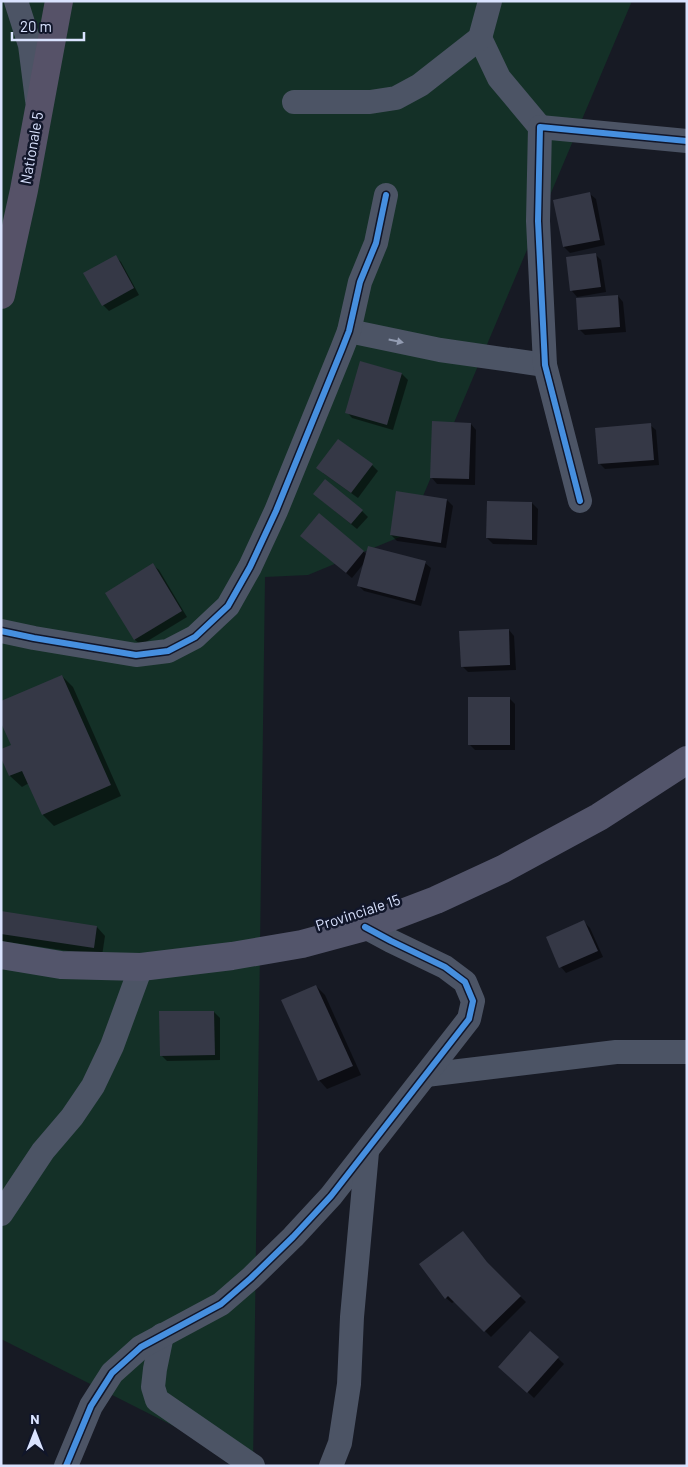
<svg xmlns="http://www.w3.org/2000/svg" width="688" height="1467" viewBox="0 0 688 1467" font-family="Barlow,sans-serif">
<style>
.green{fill:#143027}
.shadow{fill:#0007}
.building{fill:#353846}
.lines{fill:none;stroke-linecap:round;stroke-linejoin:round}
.minor{stroke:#4c5465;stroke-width:24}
.primary{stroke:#53556b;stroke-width:28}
.trunk{stroke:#565268;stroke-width:28}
.cycleway-casing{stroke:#11162a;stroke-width:9}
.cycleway{stroke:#468fdf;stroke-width:6}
.oneway{fill:#939cb2}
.labels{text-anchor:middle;stroke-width:5;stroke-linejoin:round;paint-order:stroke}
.street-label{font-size:15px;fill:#dae3ff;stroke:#11162a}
</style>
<rect width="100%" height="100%" fill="#171a24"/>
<!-- green -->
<path class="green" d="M1,1H632L407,534L308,575L265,577L253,1466L1,1339Z"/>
<!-- shadow -->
<g class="shadow">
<path d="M590,194L596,199L605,245L570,253L564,247L555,201Z"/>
<path d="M595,254L601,260L606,292L577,297L572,291Z"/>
<path d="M116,257L121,262L139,295L109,311L103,305Z"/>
<path d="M618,296L623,302L626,332L585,335L579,329Z"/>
<path d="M361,362L402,374L408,380L393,430L352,418L347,412Z"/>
<path d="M471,424L476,430L475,485L437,484L432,478Z"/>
<path d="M650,425L656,430L659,465L605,469L599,463Z"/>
<path d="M372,465L378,471L358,498L323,473Z"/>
<path d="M320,499L362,511L368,517L357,529Z"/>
<path d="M447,500L453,506L446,548L397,541L391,535Z"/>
<path d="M532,503L538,509L537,545L493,544L487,538Z"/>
<path d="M302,536L363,551L367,555L425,563L431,568L421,606L364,591L359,586L365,562L352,578Z"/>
<path d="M153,565L159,570L187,617L141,645L135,640L106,593Z"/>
<path d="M509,630L514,636L516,670L468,672L462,666Z"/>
<path d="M62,676L73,687L121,796L54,826L43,815L29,783L22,787L10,776L1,755L13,745Z"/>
<path d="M509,698L515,704V750H475L469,744Z"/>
<path d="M1,912L97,927L105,936L102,956L1,941Z"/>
<path d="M584,922L590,928L603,957L566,973L561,967Z"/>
<path d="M316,986L325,995L361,1075L327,1089L319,1080Z"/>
<path d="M214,1012L220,1018V1060L167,1061L161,1055Z"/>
<path d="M463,1233L492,1269L526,1302L491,1337L455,1301L452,1303L446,1298Z"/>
<path d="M531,1333L564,1364L534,1398L506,1372Z"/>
</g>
<!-- building -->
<g class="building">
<path d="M590,192L600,240L563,247L553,200Z"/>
<path d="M596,253L601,287L570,291L566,257Z"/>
<path d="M116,255L134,288L102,306L83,273Z"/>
<path d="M618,295L620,327L578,330L576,298Z"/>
<path d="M360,361L402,373L387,425L345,413Z"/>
<path d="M432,421L471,423L469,479L430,478Z"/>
<path d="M651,423L654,460L598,464L595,428Z"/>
<path d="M338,439L373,464L351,493L316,468Z"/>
<path d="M325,479L363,510L351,524L313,494Z"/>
<path d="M396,491L447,499L441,543L390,535Z"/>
<path d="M487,501L532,502V540L486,538Z"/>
<path d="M319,513L364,551L346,573L300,536Z"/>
<path d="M368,546L426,561L415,601L357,586Z"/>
<path d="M153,563L182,611L134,640L105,593Z"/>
<path d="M509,629L510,665L461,667L459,631Z"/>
<path d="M62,675L111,785L42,815L22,771L9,776L1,758V749L11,745L1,723V701Z"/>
<rect x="468" y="697" width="42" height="48"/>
<path d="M1,911L97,926L94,948L1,934Z"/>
<path d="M584,920L598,951L559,968L546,937Z"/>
<path d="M316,985L353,1066L318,1081L281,1000Z"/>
<path d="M159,1011H214L215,1055L160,1056Z"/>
<path d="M463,1231L487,1262L521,1296L484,1332L448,1296L445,1299L419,1264Z"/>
<path d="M530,1331L559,1357L527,1393L498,1367Z"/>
</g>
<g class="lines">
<!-- minor -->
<g class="minor">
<path d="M16,1L30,45L37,100"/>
<path d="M480,38L499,78L540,127"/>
<path d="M294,102H370L396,98L420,85L480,38L490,1"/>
<path d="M349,331L440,350L545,365"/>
<path d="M580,501L545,365L538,221L540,127L687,141"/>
<path d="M1,631L34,638L136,655L168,651L195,637L228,606L250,567L276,511L342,349L349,331L360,282L376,243L386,195"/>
<path d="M426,1075L616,1052H687"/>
<path d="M1,1214L43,1151L72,1117L93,1086L112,1046L141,967"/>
<path d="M162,1335L155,1369L153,1387L157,1400L253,1466"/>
<path d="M66,1466L91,1406L112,1373L141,1347L221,1304L251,1278L293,1237L331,1196L469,1019L473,1001L465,982L445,967L391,941L365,927"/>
<path d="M331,1466L340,1443L349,1384L352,1317L367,1152"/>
</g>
<!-- primary -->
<path class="primary" d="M1,955L61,965L141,967L232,956L302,944L365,927L436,900L503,869L599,817L687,760"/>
<!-- trunk -->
<path class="trunk" d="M1,295L24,190L59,1"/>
<defs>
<g id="cycleway">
<path d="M580,501L545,365L538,221L540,127L687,141"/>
<path d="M1,631L34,638L136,655L168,651L195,637L228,606L250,567L276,511L342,349L349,331L360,282L376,243L386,195"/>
<path d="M66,1466L91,1406L112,1373L141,1347L221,1304L251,1278L293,1237L331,1196L469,1019L473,1001L465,982L445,967L391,941L365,927"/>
</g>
</defs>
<!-- cycleway casing -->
<use href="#cycleway" class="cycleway-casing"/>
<!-- cycleway -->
<use href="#cycleway" class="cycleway"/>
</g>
<!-- one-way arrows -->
<defs><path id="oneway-solid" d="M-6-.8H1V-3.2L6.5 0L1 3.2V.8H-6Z" transform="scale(1.25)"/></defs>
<use class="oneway" href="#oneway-solid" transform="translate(396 341) rotate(12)"/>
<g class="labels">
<!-- street labels -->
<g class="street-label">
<text transform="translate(32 148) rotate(-80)" y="5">Nationale 5</text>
<text transform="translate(358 913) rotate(-18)" y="5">Provinciale 15</text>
</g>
</g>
<!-- border -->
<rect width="688" height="1467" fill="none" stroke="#dae3ff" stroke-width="5"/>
<!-- north arrow -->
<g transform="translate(35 1432)" stroke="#11162a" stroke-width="4" paint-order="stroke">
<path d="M0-4L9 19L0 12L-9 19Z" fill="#dae3ff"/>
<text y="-8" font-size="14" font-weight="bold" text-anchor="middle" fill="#dae3ff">N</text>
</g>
<!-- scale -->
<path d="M12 32v8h72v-8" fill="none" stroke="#dae3ff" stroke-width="2.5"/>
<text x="20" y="32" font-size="15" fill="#dae3ff" stroke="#11162a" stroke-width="4" paint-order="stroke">20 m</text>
</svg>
